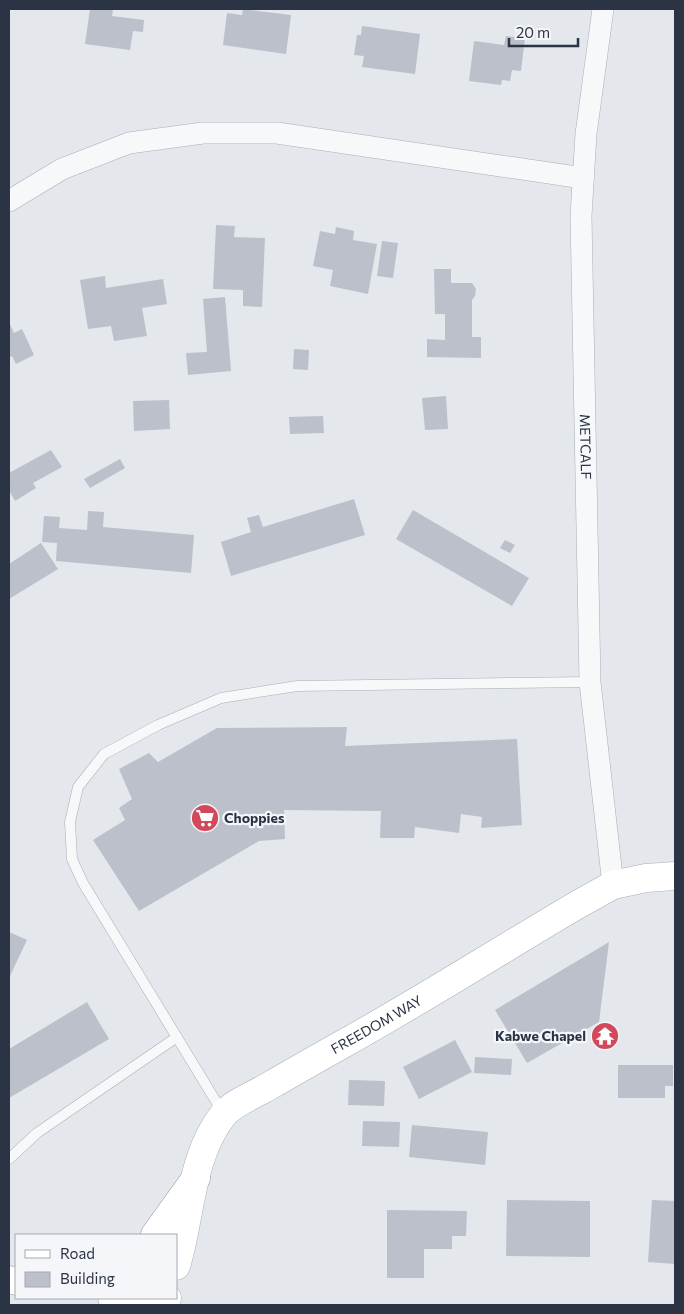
<svg xmlns="http://www.w3.org/2000/svg" width="684" height="1314" viewBox="0 0 684 1314" font-family="Commissioner,sans-serif">
<style>
.building{fill:#bbc0ca}
.lines{fill:none;stroke-linecap:round;stroke-linejoin:round}
.service-casing{stroke:#a9aeb7;stroke-width:11}
.minor-casing{stroke:#a9aeb7;stroke-width:22}
.secondary-casing{stroke:#a9aeb7;stroke-width:29}
.trunk-casing{stroke:#8b94a3;stroke-width:29}
.service{stroke:#f7f8fa;stroke-width:10}
.minor{stroke:#f7f8fa;stroke-width:21}
.secondary{stroke:#fff;stroke-width:28}
.trunk{stroke:#fff;stroke-width:28}
.labels{text-anchor:middle;stroke-width:4.5;stroke-linejoin:round;paint-order:stroke}
.street-label{font-size:14px;fill:#2b3445;stroke:#f4f6f9}
.poi-label{font-size:14px;font-weight:bold;fill:#2b3445;stroke:#f4f6f9;text-anchor:start}
</style>
<rect width="100%" height="100%" fill="#e4e7ec"/>
<!-- building -->
<g class="building">
<path d="M90,9H113L112,16L144,20L143,32L133,31L130,50L85,44Z"/>
<path d="M243,9L291,15L286,54L223,45L227,13L242,15Z"/>
<path d="M362,26L420,34L415,74L362,67L364,56L354,55L357,35H361Z"/>
<path d="M506,36L525,38L521,71L512,70L510,81L502,80L501,85L469,81L474,41L504,45Z"/>
<path d="M216,225L235,226L234,237L265,238L262,307L243,306V290L213,289Z"/>
<path d="M336,227L354,231L353,240L377,244L368,294L330,286L333,270L313,266L320,231L335,234Z"/>
<path d="M382,241L398,243L393,278L377,276Z"/>
<path d="M434,269H451V283H472L476,289L475,296L472,300V337H481V358L427,357V339L445,340V314H435Z"/>
<path d="M105,276L106,288L163,279L167,304L142,308L147,336L114,341L111,326L88,329L80,280Z"/>
<path d="M225,297L231,371L188,375L186,353L207,352L203,299Z"/>
<path d="M9,322L14,333L22,329L34,355L16,364L12,356L9,358Z"/>
<path d="M294,349L309,350L308,370L293,369Z"/>
<path d="M446,396L448,429L425,430L422,398Z"/>
<path d="M169,400L170,429L134,431L133,401Z"/>
<path d="M323,416L324,433L290,434L289,417Z"/>
<path d="M51,450L62,467L33,483L36,488L15,501L9,490V473Z"/>
<path d="M120,459L125,468L90,488L84,479Z"/>
<path d="M354,499L365,535L231,576L221,542L251,532L247,518L259,515L263,527Z"/>
<path d="M413,510L529,578L512,606L396,539Z"/>
<path d="M88,511L104,512L103,527L194,535L191,573L56,561L57,543L42,542L44,516L60,517L59,528L87,530Z"/>
<path d="M505,540L515,545L510,553L500,548Z"/>
<path d="M41,543L58,569L9,599V564Z"/>
<path d="M347,727L345,746L517,739L522,825L481,828L482,817L461,814L459,833L415,827L414,838H380L381,811L284,810L285,839L259,841L139,911L93,840L125,820L119,808L132,799L119,769L149,753L158,762L217,728Z"/>
<path d="M9,932L27,940L9,978Z"/>
<path d="M609,942L599,1022L527,1063L495,1010Z"/>
<path d="M87,1002L109,1039L9,1098V1049Z"/>
<path d="M455,1040L472,1072L419,1099L403,1067Z"/>
<path d="M475,1057L512,1059L511,1075L474,1073Z"/>
<path d="M618,1065H673V1086H665V1098H618Z"/>
<path d="M349,1080L385,1081L384,1106L348,1105Z"/>
<path d="M363,1121L400,1122L399,1147L362,1146Z"/>
<path d="M412,1125L488,1132L485,1165L409,1157Z"/>
<path d="M507,1200L590,1201V1257L506,1256Z"/>
<path d="M652,1200L675,1201V1264L648,1262Z"/>
<path d="M387,1210L467,1211L466,1236H452V1249H424V1278H387Z"/>
</g>
<g class="lines">
<defs>
<g id="service">
<path d="M223,1113L83,883L72,859L70,822L78,787L104,754L158,725L221,698L297,686L590,682"/>
<path d="M9,1159L37,1133L177,1037"/>
</g>
<g id="minor">
<path id="s1" d="M603,9L586,134L581,216L590,682L613,885"/>
<path d="M9,201L62,169L129,143L203,133H277L583,178"/>
</g>
<g id="secondary">
<path id="s2" d="M176,1266C191,1217 190,1157 223,1115C232,1104 251,1096 264,1089C290,1074 316,1059 343,1044C422,1000 499,951 577,905L613,885L646,878L675,876"/>
<path d="M165,1305L167,1298"/>
</g>
<g id="trunk">
<path d="M155,1235L196,1178"/>
<path d="M9,1280L16,1281"/>
<path d="M112,1298L151,1305"/>
</g>
</defs>
<!-- service casing -->
<use href="#service" class="service-casing"/>
<!-- minor casing -->
<use href="#minor" class="minor-casing"/>
<!-- secondary casing -->
<use href="#secondary" class="secondary-casing"/>
<!-- trunk casing -->
<use href="#trunk" class="trunk-casing"/>
<!-- service -->
<use href="#service" class="service"/>
<!-- minor -->
<use href="#minor" class="minor"/>
<!-- secondary -->
<use href="#secondary" class="secondary"/>
<!-- trunk -->
<use href="#trunk" class="trunk"/>
</g>
<!-- icons -->
<defs>
<symbol id="supermarket-disc" viewBox="-11 -11 22 22"><circle r="9.5" fill="#d1495b" stroke="#f4f6f9"/><path d="M-6-5.5h2.5l.6 2H6L4.5 2H-2.5L-4.4-4H-6ZM-1.5 3.2a1.3 1.3 0 1 0 .1 0ZM3 3.2a1.3 1.3 0 1 0 .1 0Z" fill="#fff"/></symbol>
<symbol id="temple-disc" viewBox="-11 -11 22 22"><circle r="9.5" fill="#d1495b" stroke="#f4f6f9"/><path d="M0-6L5-2H3V0L6.5 2.5H4V6H1.5V3h-3V6H-4V2.5H-6.5L-3 0V-2H-5Z" fill="#fff"/></symbol>
</defs>
<g fill-rule="evenodd">
<use href="#supermarket-disc" x="189" y="802" width="32" height="32"/>
<use href="#temple-disc" x="589" y="1020" width="32" height="32"/>
</g>
<g class="labels">
<!-- street labels -->
<g class="street-label">
<text dy="5" stroke="none"><textPath href="#s1" startOffset="439">METCALF</textPath></text>
<text dy="5" stroke="none"><textPath href="#s2" startOffset="338">FREEDOM WAY</textPath></text>
</g>
<!-- poi labels -->
<g class="poi-label">
<text x="224" y="823">Choppies</text>
<text x="586" y="1041" text-anchor="end">Kabwe Chapel</text>
</g>
</g>
<!-- border -->
<rect width="684" height="1314" fill="none" stroke="#2b3445" stroke-width="20"/>
<!-- legend -->
<rect x="15" y="1234" width="162" height="65" fill="#f4f6f9" stroke="#a4a8b1"/>
<rect x="25" y="1250" width="25" height="8" fill="#ffffff" stroke="#a4a8b1"/>
<text x="60" y="1259" font-size="15" fill="#2b3445">Road</text>
<rect x="25" y="1272" width="25" height="15" fill="#bbc0ca" stroke="#a4a8b1"/>
<text x="60" y="1284" font-size="15" fill="#2b3445">Building</text>
<!-- scale -->
<path d="M509 38v8h69v-8" fill="none" stroke="#2b3445" stroke-width="2.5"/>
<text x="516" y="38" font-size="15" fill="#2b3445" stroke="#f4f6f9" stroke-width="4" paint-order="stroke">20 m</text>
</svg>
